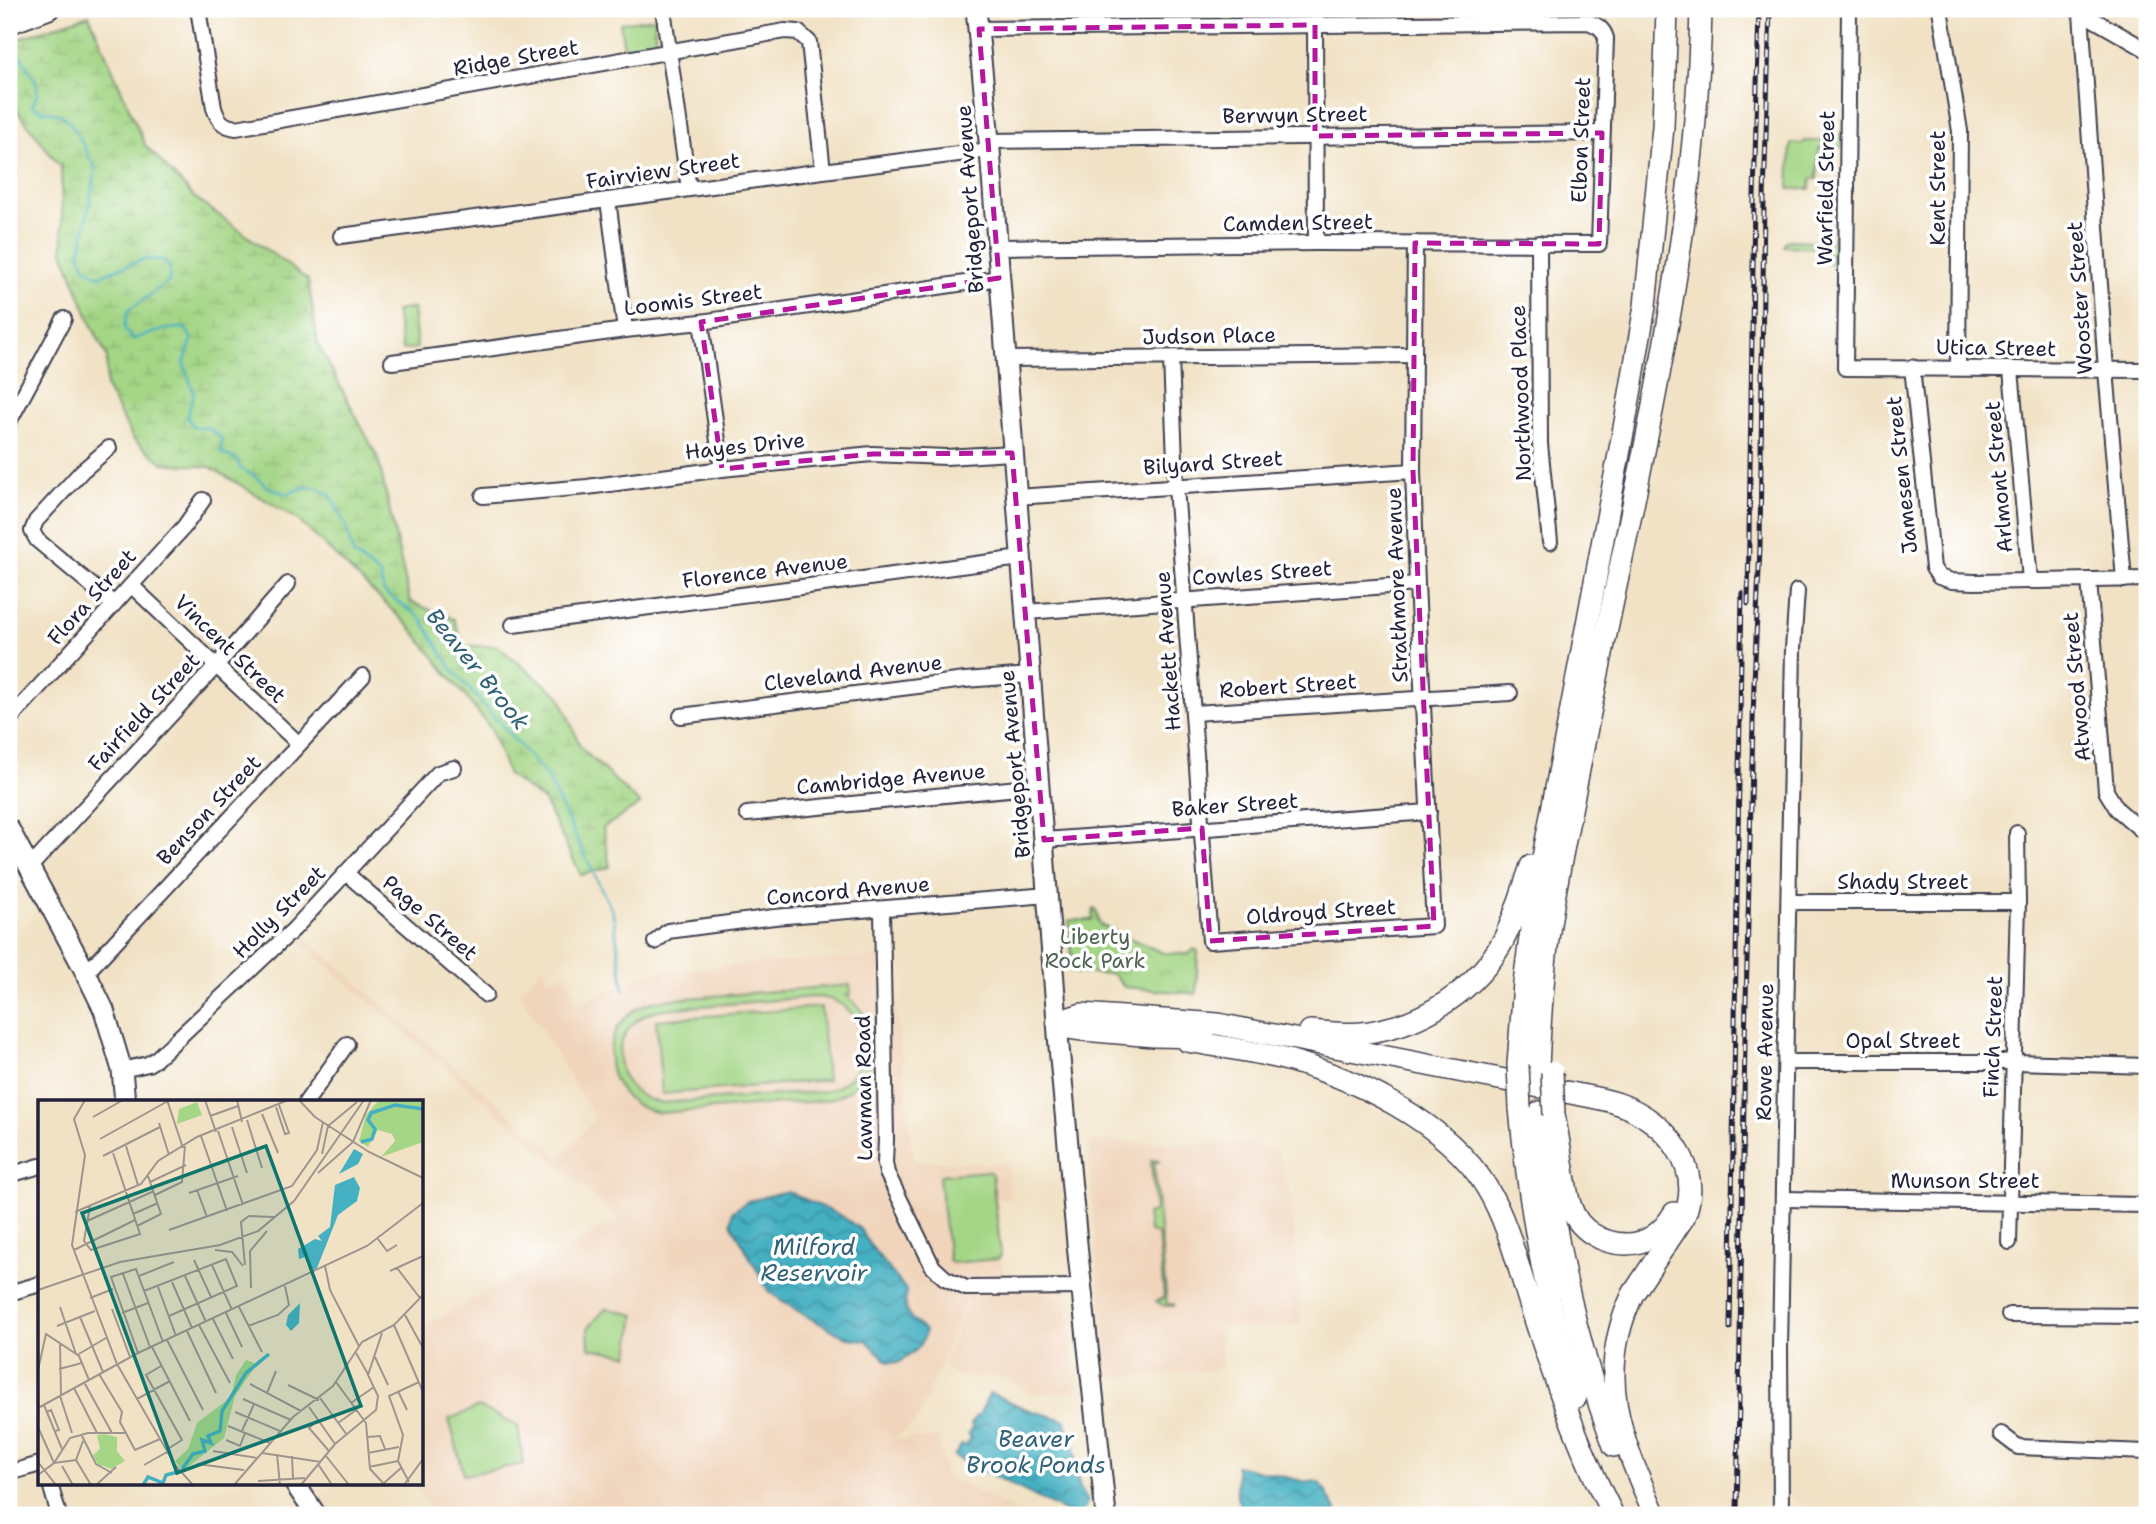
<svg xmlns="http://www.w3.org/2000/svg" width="2156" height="1524" viewBox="0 0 2156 1524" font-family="'Shantell Sans',sans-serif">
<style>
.built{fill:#f0d5bc}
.grass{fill:#a4d686;stroke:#637c60;stroke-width:2;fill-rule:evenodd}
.wetland{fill:url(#wetland-marsh);stroke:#637c60;stroke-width:2}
.park{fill:url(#park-tufts);stroke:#637c60;stroke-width:2}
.water{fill:url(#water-waves);stroke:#33697e;stroke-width:2}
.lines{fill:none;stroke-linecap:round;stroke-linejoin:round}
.stream{stroke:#44b0c2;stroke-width:2.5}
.minor-casing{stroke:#413f50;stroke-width:18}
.major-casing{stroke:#413f50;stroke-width:23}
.highway-casing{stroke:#413f50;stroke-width:24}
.minor{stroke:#fff;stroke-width:14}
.major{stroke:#fff;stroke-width:19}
.highway{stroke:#fff;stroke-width:21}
.rail-casing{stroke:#22223b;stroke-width:5}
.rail{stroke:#fff;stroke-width:2.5;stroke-dasharray:8;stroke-linecap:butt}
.highway-bridge-casing{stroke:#413f50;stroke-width:24;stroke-linecap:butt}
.highway-bridge{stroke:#fff;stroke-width:21}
.marked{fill:none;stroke:#b5179e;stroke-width:5;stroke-dasharray:14 9;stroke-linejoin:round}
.labels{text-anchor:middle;stroke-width:7;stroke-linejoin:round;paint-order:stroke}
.street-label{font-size:21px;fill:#22223b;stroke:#fff}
.park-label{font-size:21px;fill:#506155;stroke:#fff}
.water-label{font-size:23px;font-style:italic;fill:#316278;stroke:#fff}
.inset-river{fill:none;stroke:#44b0c2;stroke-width:3.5}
.inset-road{fill:none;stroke:#9e958e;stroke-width:2}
.view{fill:#0f766e;fill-opacity:0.15;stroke:#0f766e;stroke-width:3.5}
.inset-edge{fill:none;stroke:#22223b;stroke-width:3.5}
</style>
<defs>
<pattern id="wetland-marsh" width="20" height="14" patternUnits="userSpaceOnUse" patternTransform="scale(1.75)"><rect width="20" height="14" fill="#a4d686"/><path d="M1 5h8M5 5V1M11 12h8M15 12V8" fill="none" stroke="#8db775"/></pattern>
<pattern id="park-tufts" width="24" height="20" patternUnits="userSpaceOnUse" patternTransform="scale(1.75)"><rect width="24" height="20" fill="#a4d686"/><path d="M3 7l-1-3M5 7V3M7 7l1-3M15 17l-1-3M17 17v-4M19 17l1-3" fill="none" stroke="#8db775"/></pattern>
<pattern id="water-waves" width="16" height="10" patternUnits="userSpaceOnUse" patternTransform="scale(1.75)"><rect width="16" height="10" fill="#44b0c2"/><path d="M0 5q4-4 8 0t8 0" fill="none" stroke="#388f9f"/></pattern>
</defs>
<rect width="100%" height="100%" fill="#fff"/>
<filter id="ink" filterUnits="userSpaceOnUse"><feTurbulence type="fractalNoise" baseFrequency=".0143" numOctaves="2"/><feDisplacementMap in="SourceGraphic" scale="14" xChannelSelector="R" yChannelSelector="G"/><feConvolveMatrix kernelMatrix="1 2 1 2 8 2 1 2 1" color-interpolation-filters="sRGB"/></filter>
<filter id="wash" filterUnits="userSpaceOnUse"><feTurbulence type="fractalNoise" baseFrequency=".00686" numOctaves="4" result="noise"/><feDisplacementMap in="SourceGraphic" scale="28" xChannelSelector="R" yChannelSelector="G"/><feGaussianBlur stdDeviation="1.57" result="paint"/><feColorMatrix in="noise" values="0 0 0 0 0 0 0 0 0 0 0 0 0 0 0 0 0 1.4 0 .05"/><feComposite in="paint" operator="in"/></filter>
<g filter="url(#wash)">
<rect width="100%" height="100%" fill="#f1e2c5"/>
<!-- built -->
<g class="built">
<path d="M302,935L561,1158L595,1118L519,992L543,966L548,979L568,974L577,1004L653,972L824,959L893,956L900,1041L914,1161L1007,1164L1010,1199L997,1198L1004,1281L1064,1278L1065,1293L1049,1295H1066L1077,1391L1032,1393L1005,1378L955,1376L943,1365L968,1302L966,1301L917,1421L894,1439L939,1437L946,1478L965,1485L1023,1515H435L414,1484H422V1328L620,1219L297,939Z"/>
<path d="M1088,1141L1184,1144L1248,1143L1277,1151L1293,1203L1301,1325L1220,1328L1222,1369L1106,1378Z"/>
</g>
<!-- grass -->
<g class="grass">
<path d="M654,18L656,43L624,49L620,23Z"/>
<path d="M1831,132L1842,137V148H1819L1817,179H1811L1810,189H1789L1791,143L1802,144L1805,141H1831Z"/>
<path d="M1836,205H1840V265H1830V254L1821,253V248L1784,246L1785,242L1788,240L1815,241L1817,246H1824L1825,248C1839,238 1836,221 1836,205Z"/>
<path d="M413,308L417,348L402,350L396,311Z"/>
<path d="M850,985L851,994L846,995C891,1029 877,1092 821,1101L660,1113C591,1101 594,1009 663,1000ZM813,997C875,997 882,1081 820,1092L660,1103C604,1091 606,1018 664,1009Z"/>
<path d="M821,1007L827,1080L662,1094L656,1020Z"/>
<path d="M1151,1160L1161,1161L1154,1163L1167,1304H1174V1306H1164L1156,1301L1164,1298L1158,1234L1149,1232L1147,1214L1155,1212Z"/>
<path d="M988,1171L992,1174L1001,1255L998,1259L952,1263L949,1261L939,1178L941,1175Z"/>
<path d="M606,1308L635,1315L629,1355L589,1348L588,1328Z"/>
<path d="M479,1407L518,1426L523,1464L464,1475L449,1419Z"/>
</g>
<!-- wetland -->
<path class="wetland" d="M89,15L145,145L194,197L308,280L318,344L378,458L410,602L454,619L463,646H497L560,696L581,748L640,804L603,828L610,867L581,875L544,801L508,775L491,729L410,627L297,519L210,467L163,463L133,439L106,387L107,357L92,326L63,251L61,168L13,105L9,104V42Z"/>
<!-- park -->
<g class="park">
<rect x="1071" y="9" width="165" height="14"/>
<path d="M1094,909H1096L1100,925L1163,953L1189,954L1194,949L1198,951L1196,994L1124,987L1113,974L1073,973L1069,920H1092Z"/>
</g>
<!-- water -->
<g class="water">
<path d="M787,1191L842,1216L861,1230L870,1245L907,1291C901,1314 910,1317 925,1331C924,1348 911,1354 898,1363L888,1362L866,1340L847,1338L804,1315L769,1292L731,1223L732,1212L748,1201Z"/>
<path d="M990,1393L1029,1410L1065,1420L1074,1443L1079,1486L1088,1501L1081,1515H1072L954,1456L962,1444L966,1446L971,1437L968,1434L973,1426L971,1424L976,1416L978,1417Z"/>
<path d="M1236,1465L1302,1481L1320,1482L1335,1508L1337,1515H1245L1237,1498Z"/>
</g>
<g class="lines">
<!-- stream -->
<path class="stream" d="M9,39L36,81L38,93L32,105C40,114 53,110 63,116C75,125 88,155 96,169L80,255L86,268L99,276L144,259L163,260L170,268L169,281L128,311L124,328L132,339L167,329L185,328L192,339L184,364L194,393L187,417L194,427L209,428L222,439L221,453L237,460L240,468L253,475L269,488L286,494L306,487L318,488L331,496L346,526L353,554L380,575L384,592L421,618L451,668L546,775L613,913L624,990"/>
</g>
</g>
<g filter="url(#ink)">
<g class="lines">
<defs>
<g id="minor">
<path d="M198,9L214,108C218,120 222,126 236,128L785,31L798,32L809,42L823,171"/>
<path d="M663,9L689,189"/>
<path d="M1849,9L1845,368L2147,370"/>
<path d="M1940,9L1960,131L1958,368"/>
<path d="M2075,9L2147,50"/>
<path d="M2081,13L2106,370L2124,580"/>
<path d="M1315,25L1316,243"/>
<path d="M979,29L1588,22C1597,25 1603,28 1606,38L1599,244L1316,243L997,247"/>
<path d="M989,141L1602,133"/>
<path d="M9,173V172"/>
<path d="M608,200L625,330"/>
<path d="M341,236L823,171L990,150"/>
<path d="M1539,243L1540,444L1550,542"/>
<path d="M701,322L722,469"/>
<path d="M1171,358L1176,487L1210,941L1434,926L1417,584L1413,471L1415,243"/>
<path d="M1006,359L1414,355"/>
<path d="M392,362L625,330L701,322L999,278"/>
<path d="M1912,367L1933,568L1939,577L1952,581L1975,582L2147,579"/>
<path d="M2011,370L2030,580"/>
<path d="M9,422L64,319"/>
<path d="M109,448L82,471L36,521L32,531L37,540L114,604"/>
<path d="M483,496L587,487L722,469L872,454L946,457L1012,453"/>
<path d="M1016,497L1413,471"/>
<path d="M2089,580L2106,791L2117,809L2147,835"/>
<path d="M132,586L299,744"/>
<path d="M1026,612L1417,584"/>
<path d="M513,625L1021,558"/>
<path d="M1194,713L1510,693"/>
<path d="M681,716L965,680L1031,675"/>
<path d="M9,720L184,527L203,500"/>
<path d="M747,814L1040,786"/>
<path d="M1044,840L1429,812"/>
<path d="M30,867L217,665L288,584"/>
<path d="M347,874L486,995"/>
<path d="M1789,902H2018"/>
<path d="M882,910L886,1139L885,1163L887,1173L933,1267L945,1278L966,1288L1081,1287"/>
<path d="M655,942L668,931L774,917L1048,895"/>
<path d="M86,973L363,676"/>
<path d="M1786,1062H2013L2147,1066"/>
<path d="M122,1070L148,1064L156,1059L294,929L438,773L454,768"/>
<path d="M306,1102L347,1044"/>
<path d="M9,1175L40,1166"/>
<path d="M1783,1199L2147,1205"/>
<path d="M2009,1242L2018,902L2017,833"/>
<path d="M9,1293L40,1284"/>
<path d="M2009,1315L2147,1316"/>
<path d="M2001,1434L2018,1447L2147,1452"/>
<path d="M9,1473L40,1464"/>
<path d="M50,1484L59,1515"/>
<path d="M1781,1515L1780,1348L1793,649L1797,591"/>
</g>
<g id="major">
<path d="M976,9L990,150L1059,1047L1078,1254L1106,1515"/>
<path d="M9,24L49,9"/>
<path d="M9,829L86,973L104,1010L122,1070L125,1102"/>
<path d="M295,1484L316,1515"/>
</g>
<g id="highway">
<path d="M1058,1022L1082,1014L1218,1024L1576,1094C1590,1097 1605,1099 1619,1104C1665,1120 1705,1167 1684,1217L1633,1294C1594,1376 1621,1438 1655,1515"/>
<path d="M1058,1022L1069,1028L1083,1030L1154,1036L1204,1037"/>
<path d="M1310,1031C1328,1033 1350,1035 1369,1032C1424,1024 1476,990 1503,941C1515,918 1522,891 1531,866"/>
<path d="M1187,1041C1217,1046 1246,1050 1276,1057C1350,1075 1447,1121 1487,1188C1510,1226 1519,1272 1533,1313C1555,1382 1580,1451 1613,1515"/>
<path d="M1518,1065L1524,983L1535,900L1626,417L1645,306L1663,127L1667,9"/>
<path d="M1538,1069C1540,1018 1543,968 1551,918C1559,865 1571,812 1581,759C1628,510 1696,264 1701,9"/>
<path d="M1520,1108C1529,1206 1545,1304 1576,1397"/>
<path d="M1540,1112C1553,1231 1572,1333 1614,1446"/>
<path d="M1554,1115C1558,1135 1561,1155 1564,1175C1566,1185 1567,1197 1571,1207C1578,1230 1603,1244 1626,1244C1648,1244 1664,1230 1674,1213"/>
</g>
</defs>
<!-- minor casing -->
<use href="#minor" class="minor-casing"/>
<!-- major casing -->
<use href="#major" class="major-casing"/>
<!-- highway casing -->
<use href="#highway" class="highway-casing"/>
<!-- minor -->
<use href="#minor" class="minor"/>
<!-- major -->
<use href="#major" class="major"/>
<!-- highway -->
<use href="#highway" class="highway"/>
<defs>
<g id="rail">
<path d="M1748,604L1754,198L1759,9"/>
<path d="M1730,1328L1742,593"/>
<path d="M1737,1515L1745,1041L1754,683L1760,547L1764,198L1770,9"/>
</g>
</defs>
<!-- rail casing -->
<use href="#rail" class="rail-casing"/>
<!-- rail -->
<use href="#rail" class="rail"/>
<defs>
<g id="highway-bridge">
<path d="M1518,1065L1520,1108"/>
<path d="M1552,1072L1554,1115"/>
</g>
</defs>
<!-- highway-bridge casing -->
<use href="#highway-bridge" class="highway-bridge-casing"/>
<!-- highway-bridge -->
<use href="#highway-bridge" class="highway-bridge"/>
</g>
</g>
<!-- marked area -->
<path class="marked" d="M1315,25V136L1602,133L1599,244L1415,243L1413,471L1434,926L1210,941L1202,828L1044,840L1012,453L872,454L722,469L701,322L999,278L979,29Z"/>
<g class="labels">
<!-- street labels -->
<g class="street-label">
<text transform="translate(516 58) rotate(-10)" y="7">Ridge Street</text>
<text transform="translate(1295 115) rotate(-1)" y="7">Berwyn Street</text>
<text transform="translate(1581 140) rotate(-88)" y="7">Elbon Street</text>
<text transform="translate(663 171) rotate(-8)" y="7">Fairview Street</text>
<text transform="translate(1826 188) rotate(-89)" y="7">Warfield Street</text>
<text transform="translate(1938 188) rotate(-90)" y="7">Kent Street</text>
<text transform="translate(970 199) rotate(-94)" y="7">Bridgeport Avenue</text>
<text transform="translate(1298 223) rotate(-1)" y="7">Camden Street</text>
<text transform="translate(2080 298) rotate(-94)" y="7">Wooster Street</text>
<text transform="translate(693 300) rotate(-7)" y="7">Loomis Street</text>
<text transform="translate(1209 336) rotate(-1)" y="7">Judson Place</text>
<text transform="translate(1996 348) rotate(1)" y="7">Utica Street</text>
<text transform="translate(1521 393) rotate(-92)" y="7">Northwood Place</text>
<text transform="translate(745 446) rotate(-6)" y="7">Hayes Drive</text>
<text transform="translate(1213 463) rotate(-4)" y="7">Bilyard Street</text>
<text transform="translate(1902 475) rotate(-96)" y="7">Jamesen Street</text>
<text transform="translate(1999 477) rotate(-95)" y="7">Arlmont Street</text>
<text transform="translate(765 571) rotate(-7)" y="7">Florence Avenue</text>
<text transform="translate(1262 573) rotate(-4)" y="7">Cowles Street</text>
<text transform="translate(1397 585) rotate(-92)" y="7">Strathmore Avenue</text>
<text transform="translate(92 597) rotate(-48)" y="7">Flora Street</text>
<text transform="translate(230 649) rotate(44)" y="7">Vincent Street</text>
<text transform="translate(1168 651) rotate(-94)" y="7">Hackett Avenue</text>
<text transform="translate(853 673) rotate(-7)" y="7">Cleveland Avenue</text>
<text transform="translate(1288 686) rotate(-4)" y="7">Robert Street</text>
<text transform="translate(2077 687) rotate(-95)" y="7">Atwood Street</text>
<text transform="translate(144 712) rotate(-47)" y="7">Fairfield Street</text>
<text transform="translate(1015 764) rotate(-95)" y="7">Bridgeport Avenue</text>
<text transform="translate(891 779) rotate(-5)" y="7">Cambridge Avenue</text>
<text transform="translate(1235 805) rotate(-4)" y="7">Baker Street</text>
<text transform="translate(209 810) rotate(-47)" y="7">Benson Street</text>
<text x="1903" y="889">Shady Street</text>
<text transform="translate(848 891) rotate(-5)" y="7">Concord Avenue</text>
<text transform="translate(279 912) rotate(-45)" y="7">Holly Street</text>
<text transform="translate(1321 912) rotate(-4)" y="7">Oldroyd Street</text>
<text transform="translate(430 918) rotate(41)" y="7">Page Street</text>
<text transform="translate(1993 1037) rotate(-88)" y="7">Finch Street</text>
<text x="1903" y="1048">Opal Street</text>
<text transform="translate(1765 1052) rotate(-89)" y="7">Rowe Avenue</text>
<text transform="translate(864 1088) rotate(-91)" y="7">Lawman Road</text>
<text x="1965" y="1188">Munson Street</text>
</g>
<!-- park labels -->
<g class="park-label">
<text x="1095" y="944">Liberty<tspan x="1095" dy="24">Rock Park</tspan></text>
</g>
<!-- water labels -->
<g class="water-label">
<text transform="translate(478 669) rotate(51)" y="8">Beaver Brook</text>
<text x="814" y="1255">Milford<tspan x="814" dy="26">Reservoir</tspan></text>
<text x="1036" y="1447">Beaver<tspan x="1036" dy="26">Brook Ponds</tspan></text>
</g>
</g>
<!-- overview -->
<g transform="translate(38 1100)">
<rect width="385" height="385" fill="#f1e2c5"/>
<path d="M208,260L219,264L197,296L186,338L145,371L137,361L150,349L159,323L193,297L198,275Z" fill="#a4d686"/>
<path d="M341,0H385V42L343,57L357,41L354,34L340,30L330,47L321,41L328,15ZM159,2L164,15L139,24L141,9ZM66,334L79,337V351L87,361L73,369L60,364L55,355L62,349L59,335Z" fill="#a4d686"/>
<path d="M316,49L325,54L320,64L301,74ZM316,77L322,88L319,101L300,115L279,168L272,172L270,156L261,159L260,149L277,139L284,141L280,136L292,127L297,85ZM262,203L261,223L253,231L248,225L250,215Z" fill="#44b0c2"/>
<path class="inset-river" d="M323,42L334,39L337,29L330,20L333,13L357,5L385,9M144,369L155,354L167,351L164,340L173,343L170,336L182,331L184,311L208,273L231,254M105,385L110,377L125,383L128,375L140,372"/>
<path class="inset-road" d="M47,0L36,19L47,55L34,145L79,264L137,365L155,385M129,0L145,48M167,0L178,32M199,0L204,22M261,0L277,17L331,52L385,78M238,7L247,34L251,33L241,5M224,14L240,53M172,16L200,6M55,17L85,0M209,20L224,68M121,23L131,55M194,27L209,73M180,31L205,105M163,36L189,111M62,39L130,1M88,46L100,85M284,54L290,26L319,2M65,56L122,27M280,73L315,42L333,0M112,82L148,65M159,90L169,117M151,93L200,76M117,95L144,82L147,46M52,106L46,141L53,150L102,134L75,53M37,112L103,84L120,61L159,37L250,0M95,114L120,103M49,121L116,91M99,126L123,114L110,76M131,130L254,86L279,50L285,22M340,139L349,151L359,145M36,150L97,120M177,150L194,152L205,166M156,160L173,197M174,165L194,210M207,165L203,122L211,116L236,117M287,166L292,190L321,246M359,168L382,198M352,171L385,156M85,174L112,247M101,176L136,162M147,176L168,222M134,182L154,228M120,187L138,236M213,188L212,151L229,131M0,190L82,162L182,145L220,131L256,101L326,0M106,191L188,159L199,186L131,216M52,198L75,189M22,207L38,254M201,207L224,252M74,209L92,257M84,213L110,203M188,213L204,247M367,215L385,248M42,217L65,272M175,219L195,259M161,225L192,283M356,225L385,292M19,226L57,211M210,226L240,215L251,205L247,186M149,231L178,293M129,240L165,310M22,244L23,295M114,247L152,321M100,253L73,177L98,169L125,242M318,253L330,274M39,255L68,238M337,257L350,285M123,266L108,275L144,340L128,350M21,269L44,263M0,270L8,234L41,256L51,280M61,274L84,312L82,322L97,350L122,339M46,282L74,333M298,282L328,323L332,369L347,385M212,284L263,311M250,285L281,300M36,288L59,333M360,291L369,310M229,293L238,271M22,296L34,333M282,298L309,335M99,299L132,281M205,299L253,320M313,303L336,287M6,305L24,349M271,307L297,344M0,308L100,253L329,146L385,103M9,312L13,310L21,330L17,331M197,312L242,331M280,320L271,328L291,351M300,323L318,310M190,326L232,343M0,327L16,363M204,331L216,304M43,334L58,364L74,373M329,337L342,336L347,349M188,340L202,346L207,333M175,351L219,358M224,353L283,362M330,353L361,347M239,354L242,385M254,356L255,378M288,356L311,385M38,360L53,385M0,362L18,385M16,363L38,360L45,341M159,364L206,370M280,364L294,385M106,365L129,352M24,366L35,385M331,367L360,361M0,375L16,363L32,338L50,333H89M220,381L267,378M371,382L360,361L365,335L351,296L381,282M346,383L363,368M58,385L78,367M196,385L255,317L295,286L324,242L356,225L385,195M263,385L297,344L338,310L340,296L330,275L344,233M366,385L385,359"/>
<path class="view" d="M228,46L323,306L139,373L44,113Z"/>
<rect width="385" height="385" class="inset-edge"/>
</g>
<!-- margin -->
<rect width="2156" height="1524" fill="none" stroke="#fff" stroke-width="35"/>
</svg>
